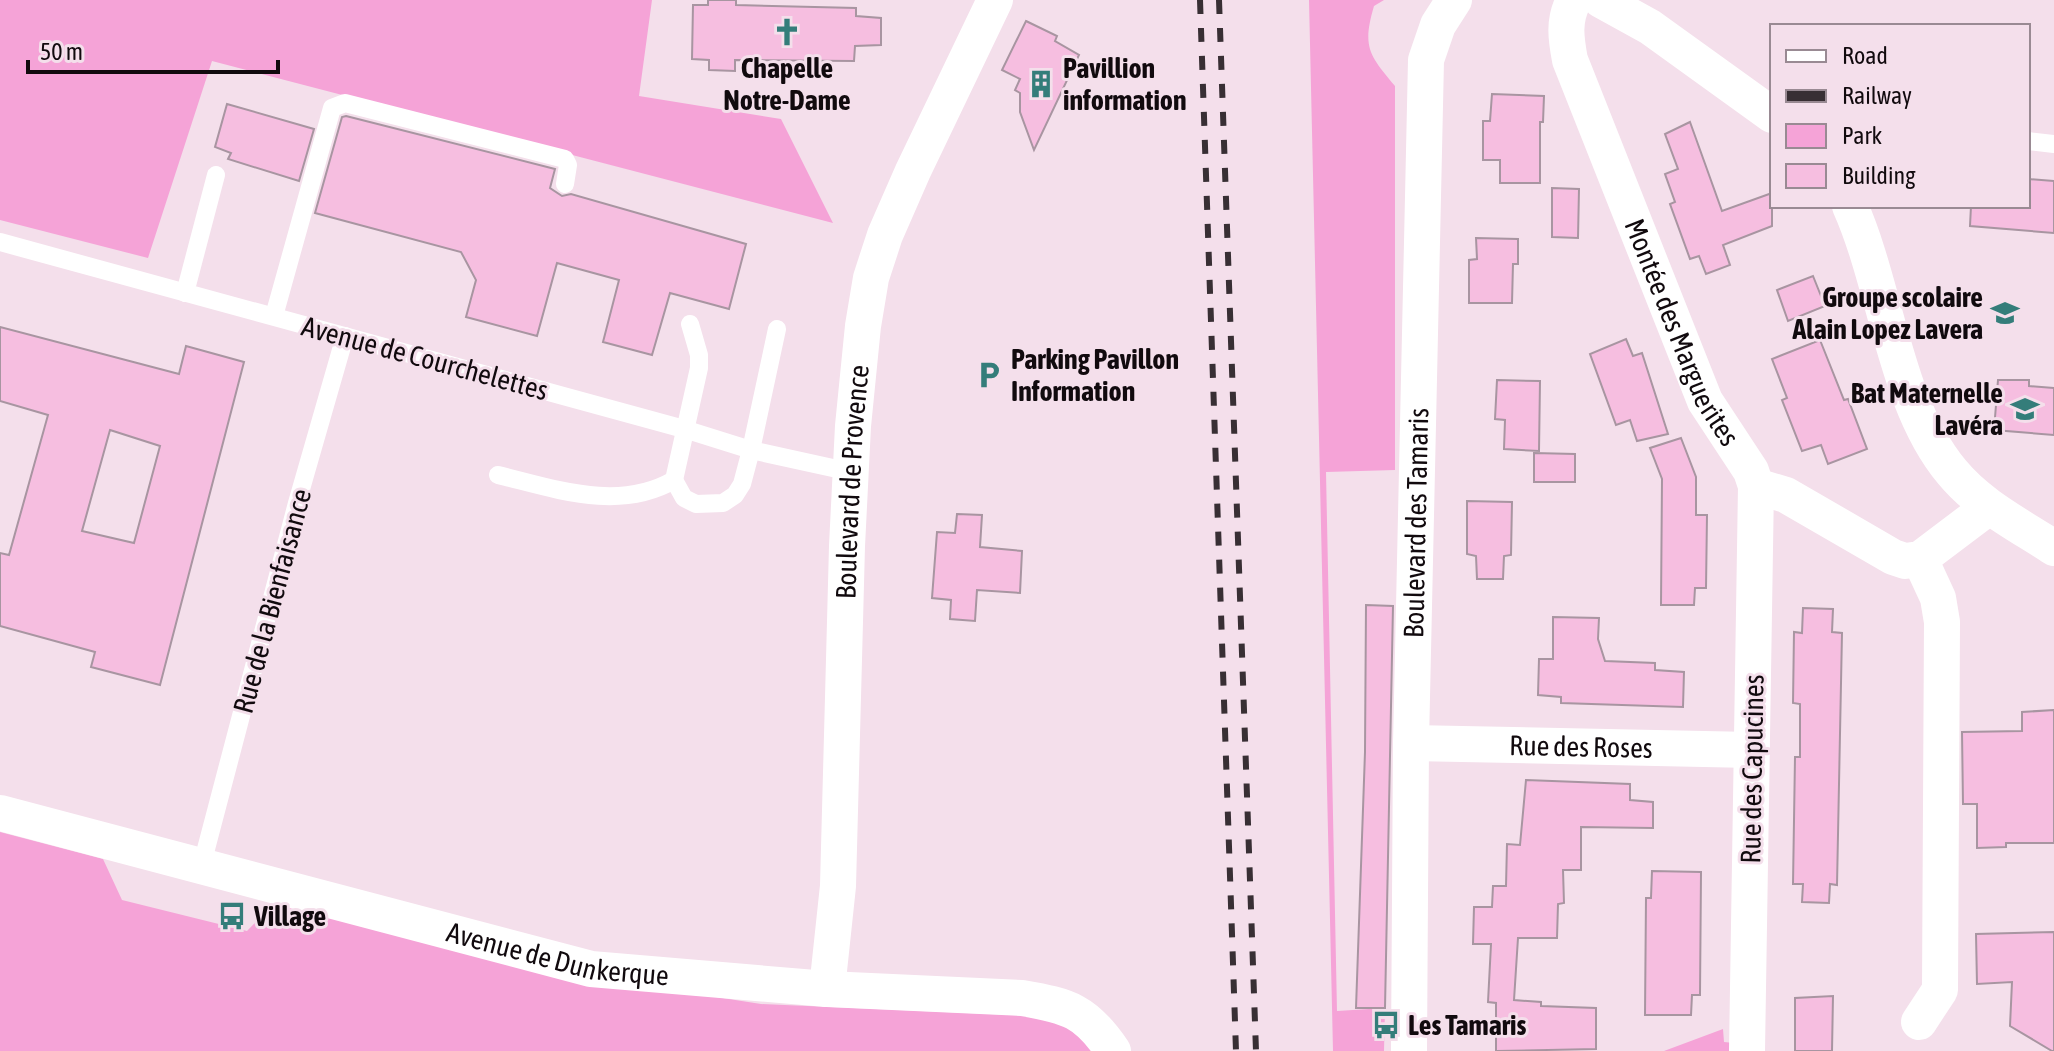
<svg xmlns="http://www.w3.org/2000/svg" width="2054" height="1051" viewBox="0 0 2054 1051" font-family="'Asap Condensed',sans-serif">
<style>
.green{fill:#f5a3d7}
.building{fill:#f6bee0;stroke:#a895a1;stroke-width:2;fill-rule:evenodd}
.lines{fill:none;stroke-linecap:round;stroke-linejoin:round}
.service{stroke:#fff;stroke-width:18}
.minor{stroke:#fff;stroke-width:36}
.rail{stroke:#382f34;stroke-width:6;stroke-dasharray:14 14;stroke-linecap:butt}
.labels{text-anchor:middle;stroke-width:6;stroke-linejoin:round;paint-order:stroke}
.poi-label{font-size:28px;font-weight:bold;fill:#110a0e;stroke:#f4dfeb;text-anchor:start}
.street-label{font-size:28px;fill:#110a0e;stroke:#f4dfeb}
</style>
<rect width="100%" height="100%" fill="#f4dfeb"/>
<!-- green -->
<g class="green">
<path d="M0,0H652L639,96L781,119L833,223L212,61L148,258L0,220Z"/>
<path d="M1309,0H1384L1374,6C1362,47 1369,55 1395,86V470L1326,472L1337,1011L1385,1008L1384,1051H1333Z"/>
<path d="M0,832L103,859L122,900L247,931L275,902L510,965L761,1004L1033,1016L1066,1023L1096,1051H0Z"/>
<path d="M1723,1029L1724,1042L1734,1043L1733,1051H1664Z"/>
</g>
<!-- building -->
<g class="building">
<path d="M708,0H736V5L856,8V16L881,18V45L855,46L854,61L735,60V71L709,70V60L692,59L693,5H708Z"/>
<path d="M1026,21L1057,36L1055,41L1079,55L1034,150L1020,112V93L1015,90L1020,79L1002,70Z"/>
<path d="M1492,94L1544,96L1543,122H1540V183H1500V160H1483V121H1490Z"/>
<path d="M227,104L314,129L299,181L228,159L231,153L215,147Z"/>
<path d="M346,116L555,169L550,188L562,196L571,194L746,244L729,309L670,293L652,355L603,342L619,280L557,263L537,336L466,317L476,280L461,252L315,213L342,117Z"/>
<path d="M1690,122L1722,211L1772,193V226L1723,245L1730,265L1706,274L1699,256L1690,259L1670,204L1675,202L1665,174L1678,169L1665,134Z"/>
<path d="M2028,179L2054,181V233L1970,226L1971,206H2028Z"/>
<path d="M1552,188L1579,189L1578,238L1552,237Z"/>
<path d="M1476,238L1518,239V264H1513L1512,303H1469V260L1477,259Z"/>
<path d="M1813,276L1825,306L1788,321L1777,290Z"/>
<path d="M0,327L179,374L186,346L244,362L160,685L91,667L95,652L0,626V553L9,555L48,415L0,401ZM110,430L160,446L134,543L82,531Z"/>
<path d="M1626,339L1633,356L1642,353L1668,434L1637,441L1630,420L1616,425L1590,354Z"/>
<path d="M1820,340L1844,400L1848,399L1867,449L1828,464L1821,445L1802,451L1782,400L1787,398L1772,359Z"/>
<path d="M1497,380L1540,381L1539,451L1504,449L1505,420L1495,419Z"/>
<path d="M1998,380H2029V386L2054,388V435L1994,430Z"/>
<path d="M1681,438L1696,477V515H1707L1706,588H1695L1694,605H1661L1662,479L1650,448Z"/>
<path d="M1534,453L1575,454V482H1534Z"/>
<path d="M1467,501L1512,502L1511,555L1504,556L1503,579H1477L1476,556L1467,554Z"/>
<path d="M957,514L982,515L980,547L1022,551L1020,593L977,590L975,621L950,619L951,600L932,598L937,532L955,533Z"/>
<path d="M1366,605L1393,606L1385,1008H1356L1365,752Z"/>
<path d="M1803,608L1833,609L1832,632L1842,633L1837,885L1830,884L1829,903L1802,902L1803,884H1793L1795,757H1800V704L1793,703L1794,632L1802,633Z"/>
<path d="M1553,617L1599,618L1598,639L1605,661L1655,663V670L1684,672L1683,707L1561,703V697L1538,695L1539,659H1553Z"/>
<path d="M2054,710V843H2006V847L1977,848V804H1963L1962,732L2022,731V712Z"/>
<path d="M1526,780L1630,784V800L1653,802V828L1581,827V870H1563L1564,903L1558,904L1557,938H1518L1514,1000L1541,1002V1006L1596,1008V1049L1496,1051V1003L1488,1002L1491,944H1473L1474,907H1492L1493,886H1506L1507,844L1520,845Z"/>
<path d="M1652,871L1701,872L1700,995H1692L1691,1015H1645L1646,898H1651Z"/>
<path d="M2054,932V1051H2052L2010,1026L2012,982L1977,984L1976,934Z"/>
<path d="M1833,996L1832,1051H1795V998Z"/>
</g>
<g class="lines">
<!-- service -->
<g class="service">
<path d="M2028,141L2054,144"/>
<path d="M0,242L684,429L751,450L851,472"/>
<path d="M185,293L216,175"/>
<path d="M274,316L332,108L345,103L565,159L568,165L565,184"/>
<path d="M498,475C556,489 619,512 674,480L699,368V355L690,324"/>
<path d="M674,480L684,498L696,504L723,503L735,495L742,484L751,450L777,329"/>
<path d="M201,868L297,503L345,336"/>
</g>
<!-- minor -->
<g class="minor">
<path id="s1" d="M1574,0C1563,20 1566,39 1570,60L1705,401L1751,471L1756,486L1747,1051"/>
<path d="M1601,0L1650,27L1772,115"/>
<path d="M1850,206C1886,286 1895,405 1952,472C1979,505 2019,525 2054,548"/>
<path d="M1756,486L1786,495L1893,557L1905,561L1920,559L1989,507"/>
<path id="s2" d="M1411,743L1752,750"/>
<path id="s3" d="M0,813L591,969L827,989L1022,998C1069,1006 1086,1011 1113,1051"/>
<path id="s4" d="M827,989L838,886L847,546L853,426L863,326L871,278L885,235L913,171L995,0"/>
<path d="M1919,1022L1940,990L1942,622L1938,598L1920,559"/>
<path id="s5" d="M1409,1051L1411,743L1426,60L1438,25L1454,0"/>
</g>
<!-- rail -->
<g class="rail">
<path d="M1200,0L1236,1051"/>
<path d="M1219,0L1256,1051"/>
</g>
</g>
<!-- icons -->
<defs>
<symbol id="church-bare" viewBox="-9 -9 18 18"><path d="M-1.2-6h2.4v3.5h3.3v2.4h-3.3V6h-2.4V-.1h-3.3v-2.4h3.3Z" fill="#347d7a" stroke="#f4dfeb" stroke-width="2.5" paint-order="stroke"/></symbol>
<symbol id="building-bare" viewBox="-9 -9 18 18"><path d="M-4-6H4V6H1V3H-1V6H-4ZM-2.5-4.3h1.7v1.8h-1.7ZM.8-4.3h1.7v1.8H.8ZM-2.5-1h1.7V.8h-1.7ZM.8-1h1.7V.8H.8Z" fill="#347d7a" stroke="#f4dfeb" stroke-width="2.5" paint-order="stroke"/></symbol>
<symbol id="school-bare" viewBox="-9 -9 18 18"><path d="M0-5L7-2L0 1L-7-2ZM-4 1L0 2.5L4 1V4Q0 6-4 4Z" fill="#347d7a" stroke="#f4dfeb" stroke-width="2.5" paint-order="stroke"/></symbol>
<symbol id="parking-bare" viewBox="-9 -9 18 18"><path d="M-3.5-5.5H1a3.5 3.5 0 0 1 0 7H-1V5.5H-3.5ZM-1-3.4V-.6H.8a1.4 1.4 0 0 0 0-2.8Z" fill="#347d7a" stroke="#f4dfeb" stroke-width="2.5" paint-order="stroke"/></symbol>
<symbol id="bus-bare" viewBox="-9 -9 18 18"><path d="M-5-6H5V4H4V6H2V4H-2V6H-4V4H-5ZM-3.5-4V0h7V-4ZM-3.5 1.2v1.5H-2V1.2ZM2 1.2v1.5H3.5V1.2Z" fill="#347d7a" stroke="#f4dfeb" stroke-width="2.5" paint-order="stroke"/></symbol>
</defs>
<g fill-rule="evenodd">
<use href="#church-bare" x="767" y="12" width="40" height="40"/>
<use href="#building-bare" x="1021" y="64" width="40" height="40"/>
<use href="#school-bare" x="1985" y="293" width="40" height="40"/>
<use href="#parking-bare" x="969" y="355" width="40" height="40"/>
<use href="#school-bare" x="2005" y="389" width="40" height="40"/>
<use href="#bus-bare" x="212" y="896" width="40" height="40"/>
<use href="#bus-bare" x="1366" y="1005" width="40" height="40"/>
</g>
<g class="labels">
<!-- poi labels -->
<g class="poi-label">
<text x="787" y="78" text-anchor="middle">Chapelle<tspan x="787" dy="32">Notre-Dame</tspan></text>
<text x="1063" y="78">Pavillion<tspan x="1063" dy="32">information</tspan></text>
<text x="1983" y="307" text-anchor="end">Groupe scolaire<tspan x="1983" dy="32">Alain Lopez Lavera</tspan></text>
<text x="1011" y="369">Parking Pavillon<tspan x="1011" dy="32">Information</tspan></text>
<text x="2003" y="403" text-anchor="end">Bat Maternelle<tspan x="2003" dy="32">Lavéra</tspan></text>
<text x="254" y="926">Village</text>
<text x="1408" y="1035">Les Tamaris</text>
</g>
<!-- street labels -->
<g class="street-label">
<text dy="10" stroke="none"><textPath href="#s1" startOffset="356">Montée des Marguerites</textPath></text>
<text transform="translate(425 358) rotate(15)" y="10">Avenue de Courchelettes</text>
<text dy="10" stroke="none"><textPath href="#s4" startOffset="508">Boulevard de Provence</textPath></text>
<text dy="10" stroke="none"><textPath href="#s5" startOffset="528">Boulevard des Tamaris</textPath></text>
<text transform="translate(272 601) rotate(-75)" y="10">Rue de la Bienfaisance</text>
<text dy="10" stroke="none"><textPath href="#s2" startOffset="170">Rue des Roses</textPath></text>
<text transform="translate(1752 769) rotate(-89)" y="10">Rue des Capucines</text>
<text dy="10" stroke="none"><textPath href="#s3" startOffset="576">Avenue de Dunkerque</textPath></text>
</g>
</g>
<!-- legend -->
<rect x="1770" y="24" width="260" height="184" fill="#f4dfeb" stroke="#998a93" stroke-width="2"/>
<rect x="1786" y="50" width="40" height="12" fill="#ffffff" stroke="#998a93" stroke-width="2"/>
<text x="1842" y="64" font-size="24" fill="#110a0e">Road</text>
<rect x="1786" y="90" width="40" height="12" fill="#382f34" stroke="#998a93" stroke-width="2"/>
<text x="1842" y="104" font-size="24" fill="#110a0e">Railway</text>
<rect x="1786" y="124" width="40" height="24" fill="#f5a3d7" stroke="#998a93" stroke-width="2"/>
<text x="1842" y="144" font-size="24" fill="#110a0e">Park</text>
<rect x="1786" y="164" width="40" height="24" fill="#f6bee0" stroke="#998a93" stroke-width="2"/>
<text x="1842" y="184" font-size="24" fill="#110a0e">Building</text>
<!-- scale -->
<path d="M28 60v12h250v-12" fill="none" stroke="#110a0e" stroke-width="4"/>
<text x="40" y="60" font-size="24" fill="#110a0e" stroke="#f4dfeb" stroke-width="6" paint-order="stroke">50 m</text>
</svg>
